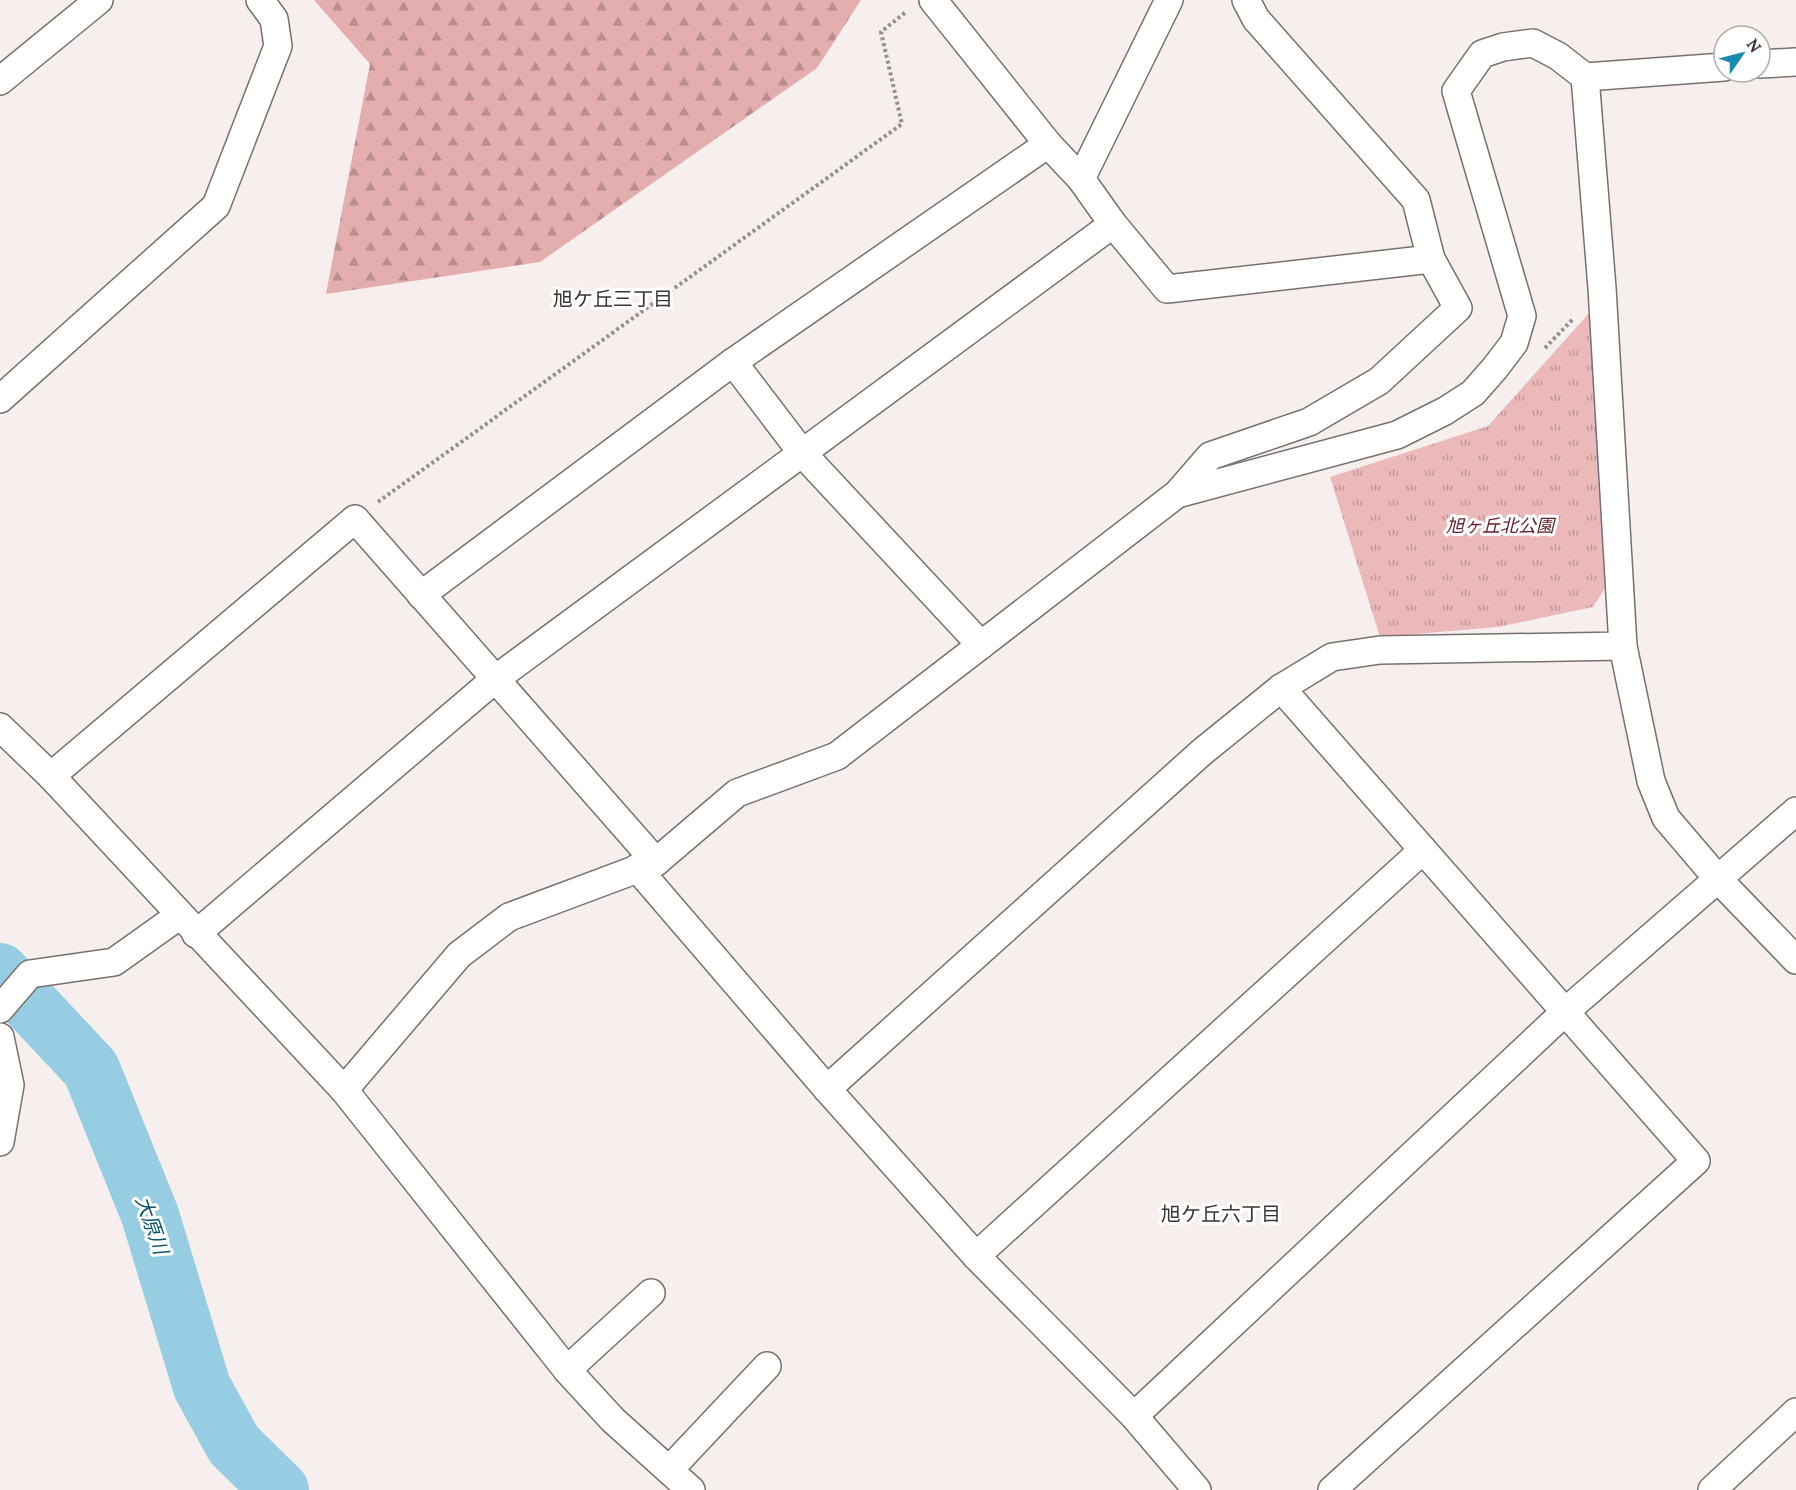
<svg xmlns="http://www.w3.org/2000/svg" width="1796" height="1490" viewBox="0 0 1796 1490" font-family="Lora,'Noto Sans JP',serif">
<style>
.forest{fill:url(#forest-firs)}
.park{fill:url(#park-tufts)}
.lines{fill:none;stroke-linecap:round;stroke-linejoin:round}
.river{stroke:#97cde2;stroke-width:58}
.minor-casing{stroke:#787070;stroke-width:30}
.path{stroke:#948e8e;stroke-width:4;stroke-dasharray:3 3;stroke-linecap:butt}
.minor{stroke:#fff;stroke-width:27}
.labels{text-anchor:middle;stroke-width:6;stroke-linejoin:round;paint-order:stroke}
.park-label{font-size:18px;font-style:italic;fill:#642328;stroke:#fff}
.neighbourhood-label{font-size:20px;fill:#3a3433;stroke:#fff}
.water-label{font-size:20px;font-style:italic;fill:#0a546a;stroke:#fff}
</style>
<defs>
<pattern id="forest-firs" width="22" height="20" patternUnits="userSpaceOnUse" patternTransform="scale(1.5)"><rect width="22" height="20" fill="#e3aead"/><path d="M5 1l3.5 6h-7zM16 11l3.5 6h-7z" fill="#b98e8e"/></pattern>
<pattern id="park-tufts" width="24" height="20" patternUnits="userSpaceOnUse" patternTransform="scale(1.5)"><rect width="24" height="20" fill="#ebb9b9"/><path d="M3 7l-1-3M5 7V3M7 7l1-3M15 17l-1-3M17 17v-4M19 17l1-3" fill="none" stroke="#bf9797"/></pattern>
</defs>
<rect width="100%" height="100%" fill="#f7eeee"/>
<!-- forest -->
<path class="forest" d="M314,0H861L817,68L540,262L326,294L370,64Z"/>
<!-- park -->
<path class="park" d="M1592,310L1605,588L1593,607L1498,627L1380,637L1330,477L1488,426Z"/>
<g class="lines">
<!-- river -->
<path class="river" d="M0,972L91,1069L150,1215L202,1387L234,1445L280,1490"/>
<defs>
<g id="minor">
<path d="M933,0L1048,144L1081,179"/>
<path d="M1760,64L1796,62"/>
<path d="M0,81L99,0"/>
<path d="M1113,224L1167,289L1431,259"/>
<path d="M733,362L803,454L981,645"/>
<path d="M0,399L216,206L278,46L274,19L260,0"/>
<path d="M1177,494L1210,456L1309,422L1379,381L1458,308L1431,259L1416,200L1256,19L1246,0"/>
<path d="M421,595L733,362L1048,144"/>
<path d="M1623,646L1651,781L1666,818L1718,879L1796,960"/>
<path d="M1281,688L1696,1161L1332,1490"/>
<path d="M0,727L51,776L344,1090L567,1370L613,1420L691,1490"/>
<path d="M51,776L355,519L656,862"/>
<path d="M637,868L827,1089L976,1256L1134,1416L1197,1490"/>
<path d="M196,934L494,680L1113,224L1081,179L1169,0"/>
<path d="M0,1009L30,974L114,962L180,915"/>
<path d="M0,1037L10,1085L0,1142"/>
<path d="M827,1089L1202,752L1281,688L1332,657L1380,650L1623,646L1602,288L1585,77"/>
<path d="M344,1090L459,955L509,917L656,862L737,793L837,756L1177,494L1397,435L1445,411L1473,393L1495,368L1514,343L1522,316L1456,91L1482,54L1503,47L1533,43L1558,56L1585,77L1724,67"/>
<path d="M976,1256L1423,850"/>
<path d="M567,1370L651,1293"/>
<path d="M1134,1416L1566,1011L1796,811"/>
<path d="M669,1470L767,1366"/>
<path d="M1712,1490L1796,1412"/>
</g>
</defs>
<!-- minor casing -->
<use href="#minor" class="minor-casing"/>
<!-- path -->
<g class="path">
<path d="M1545,348L1573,319"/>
<path d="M378,502L902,124L881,32L906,12"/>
</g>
<!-- minor -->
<use href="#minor" class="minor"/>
</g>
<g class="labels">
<!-- park labels -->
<g class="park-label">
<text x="1500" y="532">旭ヶ丘北公園</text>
</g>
<!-- neighbourhood labels -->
<g class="neighbourhood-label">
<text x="613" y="306">旭ケ丘三丁目</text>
<text x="1221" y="1221">旭ケ丘六丁目</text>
</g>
<!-- water labels -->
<g class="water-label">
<text transform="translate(152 1225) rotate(71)" y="7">大原川</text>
</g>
</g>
<!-- north arrow -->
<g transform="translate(1742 54) rotate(55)"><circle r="28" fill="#ffffff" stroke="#afaeae" stroke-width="1.5"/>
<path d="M0-4.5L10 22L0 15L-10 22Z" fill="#158caf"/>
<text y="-9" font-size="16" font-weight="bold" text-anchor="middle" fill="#383434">N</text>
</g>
</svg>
